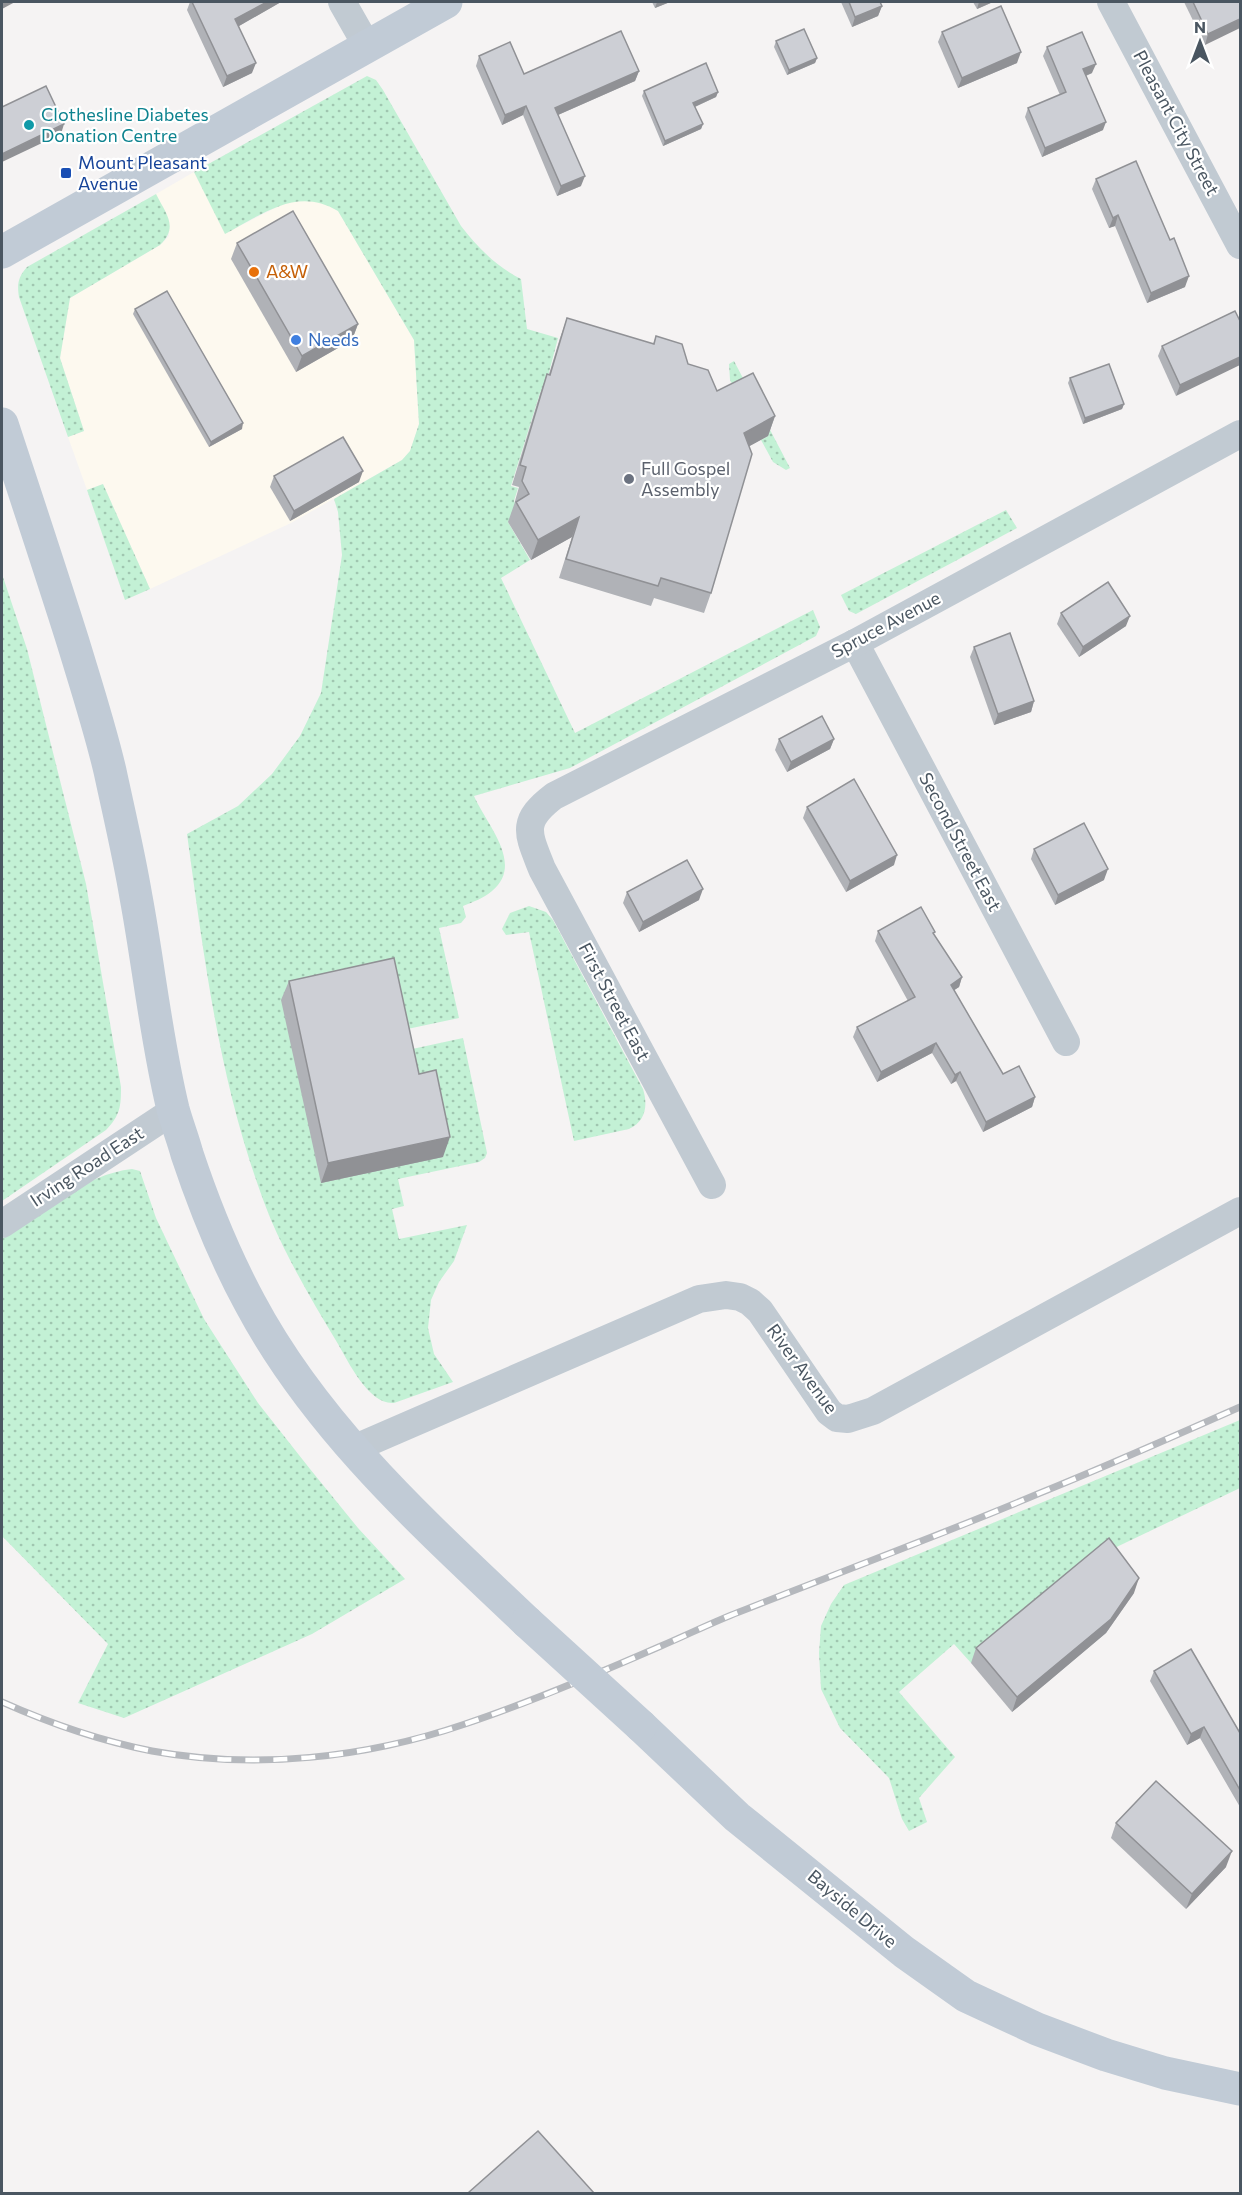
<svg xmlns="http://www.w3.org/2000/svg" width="1242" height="2195" viewBox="0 0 1242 2195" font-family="Commissioner,sans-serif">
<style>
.commercial{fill:#fdf9ef}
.grass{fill:url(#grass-dots)}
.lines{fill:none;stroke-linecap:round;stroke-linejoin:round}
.street{stroke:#c1cad2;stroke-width:28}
.secondary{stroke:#c1cbd6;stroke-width:33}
.rail-casing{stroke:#b5b8bd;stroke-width:7}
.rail{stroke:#fff;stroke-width:4.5;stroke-dasharray:14;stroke-linecap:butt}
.secondary-bridge{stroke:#c1cbd6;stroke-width:33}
.wall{fill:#b0b2b7}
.shaded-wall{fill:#909195}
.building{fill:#cdcfd5;stroke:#909195;stroke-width:1.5}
.culture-dot{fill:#0f9aa8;stroke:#fff;stroke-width:2}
.transit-dot{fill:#1a4fb4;stroke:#fff;stroke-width:2}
.food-dot{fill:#e8710a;stroke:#fff;stroke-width:2}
.shop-dot{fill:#3f7fe0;stroke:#fff;stroke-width:2}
.worship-dot{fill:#6b7280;stroke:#fff;stroke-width:2}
.labels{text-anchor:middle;stroke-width:4.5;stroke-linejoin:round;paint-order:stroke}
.culture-label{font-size:18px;fill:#0d838f;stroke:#fff;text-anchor:start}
.street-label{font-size:18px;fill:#4a5661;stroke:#fff}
.transit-label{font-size:18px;fill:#164399;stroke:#fff;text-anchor:start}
.food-label{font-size:18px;fill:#c56008;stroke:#fff;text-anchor:start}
.shop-label{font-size:18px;fill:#366cbe;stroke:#fff;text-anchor:start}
.worship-label{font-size:18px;fill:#5b616d;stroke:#fff;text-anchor:start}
</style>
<defs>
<pattern id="grass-dots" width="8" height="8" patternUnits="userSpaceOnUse" patternTransform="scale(1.5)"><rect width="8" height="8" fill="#c3f1d5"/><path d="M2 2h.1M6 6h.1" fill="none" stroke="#a0c6b0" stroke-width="1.8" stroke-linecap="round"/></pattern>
</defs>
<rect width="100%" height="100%" fill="#f5f3f3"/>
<!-- commercial -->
<path class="commercial" d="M194,172L226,233L285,203L299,200L314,201L327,204L338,211L414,340L419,424L410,451L402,460L291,523L150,589L103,484L87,490L68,437L84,431L60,358L70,298L160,245L169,236L168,219L156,194Z"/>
<!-- grass -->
<g class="grass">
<path d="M367,76L376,80L383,90L461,226C478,248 497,267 521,279L527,329L558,338L547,380L540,393L511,486L518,488L514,501L521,514L508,522L530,560L501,578L575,733L813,610L820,627L816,636L570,768L474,796C486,824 525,864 492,891C484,898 473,902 463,906L466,917L461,923L439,928L459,1018L398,1031L403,1051L463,1038L487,1153L485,1158L479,1162L398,1179L404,1206L392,1209L399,1239L467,1225L454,1261L439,1282L431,1300L428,1328L434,1354L453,1382L394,1403C369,1405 349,1363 338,1344C314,1304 289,1262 271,1220C221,1096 205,965 187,834L238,806L272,774L300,736L321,693L342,555L338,512L334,499L402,460L410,451L419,424L414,340L338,211C297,186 263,214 225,234L194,172Z"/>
<path d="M156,194C166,214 179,227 160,245L70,298L60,358L84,431L68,437L19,297C17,284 18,277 27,267Z"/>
<path d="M734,361L790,468L786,470L773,462L761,440L768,436L746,393L739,397L730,380L729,364Z"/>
<path d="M103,484L150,589L125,600L87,490Z"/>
<path d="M1006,510L1017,528L856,614L849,611L841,595Z"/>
<path d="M2,574L27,649L86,884L121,1087C121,1107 120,1115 106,1130L2,1201Z"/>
<path d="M529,906L546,912L553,920L643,1089C648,1105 646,1121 629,1129L574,1141L529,932L506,935L502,929L510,913Z"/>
<path d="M132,1169L140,1171L156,1218L204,1319L229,1358L258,1403L310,1469L358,1528L405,1579L312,1634L124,1718L78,1703L108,1644L2,1536V1239C39,1213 85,1174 132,1169Z"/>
<path d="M1240,1420V1488L1104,1553L971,1663L954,1644L899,1692L955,1757L919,1798L927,1822L909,1831L902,1819L889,1778L840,1728L821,1689L819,1653L821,1626L831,1604L844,1585Z"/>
</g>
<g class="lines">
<!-- street -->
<g class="street">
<path d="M342,2L367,46"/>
<path d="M1111,2L1240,245"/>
<path d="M855,643L1066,1042"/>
<path d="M712,1185L542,869C528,833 520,822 554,796L855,643L1240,434"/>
<path d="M2,1224L173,1111"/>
<path d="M353,1449L699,1299L726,1295L740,1297L750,1302L760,1311L829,1412L837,1418L848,1419L873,1411L1240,1211"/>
</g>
<!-- secondary -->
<g class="secondary">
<path d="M2,252L446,2"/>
<path d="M2,424C26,497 50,569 73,642C86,685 100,728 110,771C119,813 129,855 136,897C149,967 156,1039 173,1109C177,1124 183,1139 187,1154C204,1205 224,1255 250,1303C317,1429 425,1525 527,1622"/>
<path d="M641,1726L737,1817L904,1952L966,1996L1037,2029L1106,2055L1165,2073L1240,2089"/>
</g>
<defs>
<path id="rail" d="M2,1702C49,1723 101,1741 152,1751C255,1770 366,1758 465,1724C531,1702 597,1674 661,1646C687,1635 713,1622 739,1612C840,1572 941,1535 1040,1493C1107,1466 1174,1436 1240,1407"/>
</defs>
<!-- rail casing -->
<use href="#rail" class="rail-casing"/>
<!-- rail -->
<use href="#rail" class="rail"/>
<!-- secondary-bridge -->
<path class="secondary-bridge" d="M527,1622L641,1726"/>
</g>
<!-- wall -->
<g class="wall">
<path d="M190,2H281L239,26L252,73L223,87L187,10Z"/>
<path d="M652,2H670L655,8Z"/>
<path d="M841,2H880L882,6L878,16L852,27Z"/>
<path d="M973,2H993L977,9Z"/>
<path d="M1184,2H1240L1205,45Z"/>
<path d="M942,32L1017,63L958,88L938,42Z"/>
<path d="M776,41L817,58L815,63L787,75L774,47Z"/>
<path d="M1047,47L1092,73L1086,76L1103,130L1042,157L1025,117L1028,108L1060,95L1043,56Z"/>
<path d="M479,56L524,74L639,71L635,81L558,115L581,186L557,196L523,115L502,125L476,66Z"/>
<path d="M644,91L718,92L716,97L695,107L703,124L701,129L663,146L642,96Z"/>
<path d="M1096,179L1185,287L1147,303L1115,226L1109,228L1092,189Z"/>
<path d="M237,243L358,324L352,340L296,372L231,259Z"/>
<path d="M135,309L242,429L209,447L133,314Z"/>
<path d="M1235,311L1176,396L1158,356L1162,346Z"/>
<path d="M567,318L653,344L656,336L717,391L775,416L768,436L749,446L711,593L704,613L654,598L651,606L559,578L572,537L531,560L508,522L515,502V501L519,487L512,485L540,394L547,374H549L560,338Z"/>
<path d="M1070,378L1124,404L1122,409L1083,424L1068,383Z"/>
<path d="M274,476L359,482L290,521L270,487Z"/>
<path d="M1061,613L1126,626L1079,657L1057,624Z"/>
<path d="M974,647L1034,701L1031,712L994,725L970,657Z"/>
<path d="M779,739H834L830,749L787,772L775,750Z"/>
<path d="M807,807L894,865L846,892L803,818Z"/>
<path d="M1034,849L1104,880L1055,905L1031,859Z"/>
<path d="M627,892L699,900L639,932L623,903Z"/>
<path d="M878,931L934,935L962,977L959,987L954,990L1003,1074L1035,1097L1032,1107L983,1132L956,1081L951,1084L932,1053L877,1082L853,1037L857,1027L908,1001L875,941Z"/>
<path d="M289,981L419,1074L443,1157L321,1183L281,1000Z"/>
<path d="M1134,1593L1106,1633L1012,1712L971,1663L976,1648Z"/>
<path d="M1154,1671L1240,1733V1807L1200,1738L1187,1745L1150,1681Z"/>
<path d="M1116,1823L1226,1867L1186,1909L1111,1838Z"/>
</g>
<!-- shaded-wall -->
<g class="shaded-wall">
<path d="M2,2H15L2,9Z"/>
<path d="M267,2H281L232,30L235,19Z"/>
<path d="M657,2H670L655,8Z"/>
<path d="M979,2H993L977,9Z"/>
<path d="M882,6L878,16L852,27L855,17Z"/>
<path d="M1240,19V28L1205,45L1208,34Z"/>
<path d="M1021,52L1017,63L958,88L962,78Z"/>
<path d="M817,58L815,63L787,75L789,70Z"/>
<path d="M256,63L252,73L223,87L227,76Z"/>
<path d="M1096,64L1092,73L1080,78L1083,69Z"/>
<path d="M639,71L635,81L551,118L555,108Z"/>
<path d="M718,92L716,97L692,108L693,103Z"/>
<path d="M526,106L523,115L502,125L505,115Z"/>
<path d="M1106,122L1103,130L1042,157L1045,148Z"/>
<path d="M64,124L61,134L2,162V154Z"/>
<path d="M703,124L701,129L663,146L665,141Z"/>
<path d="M585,176L581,186L557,196L561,186Z"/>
<path d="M1118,215L1115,226L1109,228L1113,218Z"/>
<path d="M1189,276L1185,287L1147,303L1151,293Z"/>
<path d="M358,324L352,340L296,372L302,356Z"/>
<path d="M1240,357V365L1176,396L1180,385Z"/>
<path d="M1124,404L1122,409L1083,424L1085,418Z"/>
<path d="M775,416L768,436L737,453L744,433Z"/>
<path d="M243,423L242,429L209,447L211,442Z"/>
<path d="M363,471L359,482L290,521L294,511Z"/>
<path d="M579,517L572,537L531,560L538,540Z"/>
<path d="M1130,616L1126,626L1079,657L1083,647Z"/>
<path d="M1034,701L1031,712L994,725L998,714Z"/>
<path d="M834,739L830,749L787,772L791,762Z"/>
<path d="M897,855L894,865L846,892L850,881Z"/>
<path d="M1108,869L1104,880L1055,905L1058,895Z"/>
<path d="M703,889L699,900L639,932L643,922Z"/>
<path d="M962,977L959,987L947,995L951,985Z"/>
<path d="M936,1043L932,1053L877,1082L881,1072Z"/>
<path d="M960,1072L956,1081L951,1084L955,1075Z"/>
<path d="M1035,1097L1032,1107L983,1132L986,1122Z"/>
<path d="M450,1137L443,1157L321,1183L328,1163Z"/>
<path d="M1139,1578L1134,1593L1106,1633L1012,1712L1017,1697Z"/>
<path d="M1204,1727L1200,1738L1187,1745L1191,1734Z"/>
<path d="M1232,1851L1226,1867L1186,1909L1192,1894Z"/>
</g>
<!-- building -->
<g class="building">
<path d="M192,2H267L235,19L256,63L227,76Z"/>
<path d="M849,2H880L882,6L855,17Z"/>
<path d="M1193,2H1240V19L1208,34Z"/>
<path d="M1001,6L1021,52L962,78L942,32Z"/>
<path d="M804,29L817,58L789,70L776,41Z"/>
<path d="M621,31L639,71L555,108L585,176L561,186L526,106L505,115L479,56L510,42L524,74Z"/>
<path d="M1082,32L1096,64L1083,69L1106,122L1045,148L1028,108L1066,92L1047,47Z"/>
<path d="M706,63L718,92L693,103L703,124L665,141L644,91Z"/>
<path d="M46,86L64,124L2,154V107Z"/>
<path d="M1136,161L1170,240L1174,238L1189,276L1151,293L1118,215L1113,218L1096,179Z"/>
<path d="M293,211L358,324L302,356L237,243Z"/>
<path d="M167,291L243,423L211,442L135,309Z"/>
<path d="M1235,311L1240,321V357L1180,385L1162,346Z"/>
<path d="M567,318L654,344L656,336L682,344L688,364L708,370L717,391L753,373L775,416L744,433L752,454L711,593L661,578L658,586L566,559L579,517L538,540L516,502L529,494L522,481L526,467L520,465L547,374L550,375Z"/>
<path d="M1109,364L1124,404L1085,418L1070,378Z"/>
<path d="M343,437L363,471L294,511L274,476Z"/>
<path d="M1108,582L1130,616L1083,647L1061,613Z"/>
<path d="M1010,633L1034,701L998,714L974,647Z"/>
<path d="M822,716L834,739L791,762L779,739Z"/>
<path d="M854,779L897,855L850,881L807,807Z"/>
<path d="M1084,823L1108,869L1058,895L1034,849Z"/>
<path d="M687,860L703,889L643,922L627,892Z"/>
<path d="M921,907L935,932L933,933L962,977L951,985L1003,1074L1019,1066L1035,1097L986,1122L960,1072L955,1075L936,1043L881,1072L857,1027L915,997L878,931Z"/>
<path d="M394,958L419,1074L436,1070L450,1137L328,1163L289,981Z"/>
<path d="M1109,1538L1139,1578L1111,1619L1017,1697L976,1648Z"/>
<path d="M1191,1649L1240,1733V1790L1204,1727L1191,1734L1154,1671Z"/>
<path d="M1156,1781L1232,1851L1192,1894L1116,1823Z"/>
<path d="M538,2131L594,2193H468Z"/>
</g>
<!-- markers -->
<circle class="culture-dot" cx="29" cy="125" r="6"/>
<rect class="transit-dot" x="60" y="167" width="12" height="12" rx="3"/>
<circle class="food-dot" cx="254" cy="272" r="6"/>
<circle class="shop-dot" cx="296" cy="340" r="6"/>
<circle class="worship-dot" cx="629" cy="479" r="6"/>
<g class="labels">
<!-- culture labels -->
<g class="culture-label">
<text x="41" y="121">Clothesline Diabetes<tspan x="41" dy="21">Donation Centre</tspan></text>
</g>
<!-- street labels -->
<g class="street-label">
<text transform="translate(1176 123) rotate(62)" y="6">Pleasant City Street</text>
<text transform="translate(886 625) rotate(-28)" y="6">Spruce Avenue</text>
<text transform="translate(960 842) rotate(62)" y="6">Second Street East</text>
<text transform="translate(614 1002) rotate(62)" y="6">First Street East</text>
<text transform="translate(87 1167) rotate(-33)" y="6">Irving Road East</text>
<text transform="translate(802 1369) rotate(54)" y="6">River Avenue</text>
<text transform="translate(852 1909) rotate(40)" y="6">Bayside Drive</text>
</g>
<!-- transit labels -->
<g class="transit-label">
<text x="78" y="169">Mount Pleasant<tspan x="78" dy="21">Avenue</tspan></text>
</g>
<!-- food labels -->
<g class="food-label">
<text x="266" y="278">A&amp;W</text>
</g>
<!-- shop labels -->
<g class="shop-label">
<text x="308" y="346">Needs</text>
</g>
<!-- worship labels -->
<g class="worship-label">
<text x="641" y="475">Full Gospel<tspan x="641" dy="21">Assembly</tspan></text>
</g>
</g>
<!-- border -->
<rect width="1242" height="2195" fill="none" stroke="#4a5661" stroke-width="6"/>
<!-- north arrow -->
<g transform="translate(1200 42)" stroke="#ffffff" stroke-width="4.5" paint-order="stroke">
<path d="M0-4.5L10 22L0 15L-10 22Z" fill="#4a5661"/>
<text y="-9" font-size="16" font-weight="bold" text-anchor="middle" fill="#4a5661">N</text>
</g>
</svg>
